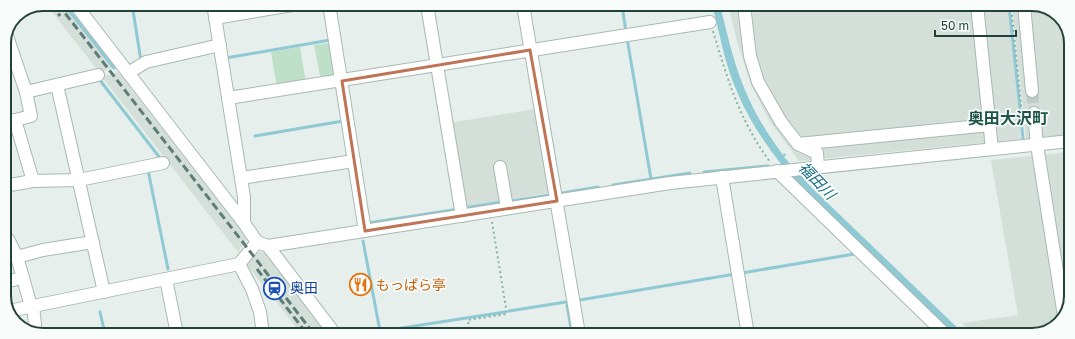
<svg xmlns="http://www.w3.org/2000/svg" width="1075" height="339" viewBox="0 0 1075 339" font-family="'Golos Text','Noto Sans JP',sans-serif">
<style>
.built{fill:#d4dfda}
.green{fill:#bfe0c8}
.water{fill:#8ec9d4}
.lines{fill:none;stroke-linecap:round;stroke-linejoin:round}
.stream{stroke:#8ec9d4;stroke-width:3}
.minor-tunnel{stroke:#bfccc8;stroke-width:12;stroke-dasharray:12 6;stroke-linecap:butt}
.minor-casing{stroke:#a8b8b2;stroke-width:14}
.path{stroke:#86b3a5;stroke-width:2;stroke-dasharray:2 3;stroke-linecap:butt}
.minor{stroke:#fff;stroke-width:12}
.rail{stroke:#5f7d75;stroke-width:3;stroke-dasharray:8 4;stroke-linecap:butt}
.marked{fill:none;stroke:#c07456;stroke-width:3;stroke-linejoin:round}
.labels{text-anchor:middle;stroke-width:3.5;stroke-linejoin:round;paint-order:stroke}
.food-label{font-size:14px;fill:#c56008;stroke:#f7fbf9;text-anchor:start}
.transit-label{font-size:14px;fill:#164399;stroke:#f7fbf9;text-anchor:start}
.water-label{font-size:15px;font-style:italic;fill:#1c6f80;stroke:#f7fbf9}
.quarter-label{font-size:16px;font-weight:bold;fill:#1f5548;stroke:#f7fbf9}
.rim{fill:none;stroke:#24423a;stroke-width:2}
</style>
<rect width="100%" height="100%" fill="#e6efeb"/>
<!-- built -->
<g class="built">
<path d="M46,4H63L113,68L99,72Z"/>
<path d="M728,5H1008L1021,139L799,161L770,122L751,85L737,41Z"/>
<path d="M1012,5H1043L1062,17L1071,40L1070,134L1026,139Z"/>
<path d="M118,72L247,238L238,252L102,77Z"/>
<path d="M535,109L550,193L463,207L449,123Z"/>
<path d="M1070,152V307L1056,327L1033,335H974L962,323L1018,315L991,160Z"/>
<path d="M258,252L266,253L329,334H297L293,329L295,326L247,265Z"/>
</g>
<!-- green -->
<g class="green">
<path d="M329,43L334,78L321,81L314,45Z"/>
<path d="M300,47L306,83L277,88L271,52Z"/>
</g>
<!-- water -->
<path class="water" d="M712,5H720C728,37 735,70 749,99C758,119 770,137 783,155L785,153L786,155L784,157L813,189L965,335H953L799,186C775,158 752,127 738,94C725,66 720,34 712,5Z"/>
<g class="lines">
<!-- stream -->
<g class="stream">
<path d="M64,4L114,68"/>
<path d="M132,4L141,61"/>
<path d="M622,5L626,32"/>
<path d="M1009,5L1023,138"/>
<path d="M627,38L651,179"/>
<path d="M226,58L330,40"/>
<path d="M99,79L160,158"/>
<path d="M255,136L343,121"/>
<path d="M148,170L168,269"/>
<path d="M704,172L768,166"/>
<path d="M613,185L690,173"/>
<path d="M562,193L598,187"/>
<path d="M511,201L551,195"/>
<path d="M464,208L502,202"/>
<path d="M368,223L459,209"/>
<path d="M363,241L380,331"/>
<path d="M742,273L854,254"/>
<path d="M580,300L735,274"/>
<path d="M567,305L572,334"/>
<path d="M509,311L566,302"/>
<path d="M100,312L105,334"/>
<path d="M363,334L505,312"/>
<path d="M896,335L924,330"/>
</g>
<!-- minor-tunnel -->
<path class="minor-tunnel" d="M1032,91L1034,113"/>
<defs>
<g id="minor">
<path d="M75,4L244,223L257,242L268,246L670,183L1070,141"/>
<path d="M213,4L244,197V223"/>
<path d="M329,4L365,231"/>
<path d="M427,5L462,216"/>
<path d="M523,5L579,334"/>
<path d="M744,5L750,56L758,82L781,122L798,144L817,153L818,167"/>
<path d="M977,5L992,149"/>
<path d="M1024,5L1032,91"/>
<path d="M215,18L298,4"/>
<path d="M7,36L26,92L98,75"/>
<path d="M128,73L146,62L220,45"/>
<path d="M57,85L104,292"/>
<path d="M228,98L710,22"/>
<path d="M1034,113L1037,145L1064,316"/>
<path d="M15,120L33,181"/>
<path d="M4,123L31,116L26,92"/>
<path d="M798,144L990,125"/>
<path d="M500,167L507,208"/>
<path d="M777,171L946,335"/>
<path d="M722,177L748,335"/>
<path d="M241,178L354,161"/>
<path d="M4,186L33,181L79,180L163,163"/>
<path d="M8,239L17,257"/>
<path d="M268,246L335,334"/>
<path d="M239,264L252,289L260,312L263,334"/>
<path d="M166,279L177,334"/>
<path d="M4,282L23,278"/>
<path d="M31,306L17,257L43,250L93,242"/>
<path d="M33,306L36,334"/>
<path d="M9,311L239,264L257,242"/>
<path d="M925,335L943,332"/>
</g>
</defs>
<!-- minor casing -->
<use href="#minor" class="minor-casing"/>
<!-- path -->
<g class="path">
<path d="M706,5L707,12"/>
<path d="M1011,5L1022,115"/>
<path d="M713,31C728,81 739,119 770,162"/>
<path d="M470,334L468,320L507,314L492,222"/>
</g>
<!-- minor -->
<use href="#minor" class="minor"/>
<!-- rail -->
<g class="rail">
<path d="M51,4L60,16"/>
<path d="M58,4L314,334"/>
<path d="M257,269L307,334"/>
</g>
</g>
<!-- marked area -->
<path class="marked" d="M530,50L557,201L365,231L342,81Z"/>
<!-- icons -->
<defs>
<symbol id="restaurant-ring" viewBox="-11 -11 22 22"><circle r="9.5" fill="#f7fbf9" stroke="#e8710a" stroke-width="1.5"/><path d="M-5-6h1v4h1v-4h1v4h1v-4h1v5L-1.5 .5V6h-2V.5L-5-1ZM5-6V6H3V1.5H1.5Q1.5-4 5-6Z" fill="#e8710a"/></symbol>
<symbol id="station-ring" viewBox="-11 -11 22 22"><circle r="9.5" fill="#f7fbf9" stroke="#1a4fb4" stroke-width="1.5"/><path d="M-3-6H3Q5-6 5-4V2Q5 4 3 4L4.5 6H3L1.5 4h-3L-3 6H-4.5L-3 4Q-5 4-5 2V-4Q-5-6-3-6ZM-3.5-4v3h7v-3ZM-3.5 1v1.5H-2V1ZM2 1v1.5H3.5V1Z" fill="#1a4fb4"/></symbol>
</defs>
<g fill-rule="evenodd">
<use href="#restaurant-ring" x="348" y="272" width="25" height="25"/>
<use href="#station-ring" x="262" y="276" width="25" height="25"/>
</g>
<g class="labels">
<!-- food labels -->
<g class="food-label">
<text x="376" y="290">もっぱら亭</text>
</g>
<!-- transit labels -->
<g class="transit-label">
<text x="290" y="293">奥田</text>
</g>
<!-- water labels -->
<g class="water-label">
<text transform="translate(817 181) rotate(46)" y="5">福田川</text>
</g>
<!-- quarter labels -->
<g class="quarter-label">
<text x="1008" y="124">奥田大沢町</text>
</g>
</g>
<!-- crop -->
<path d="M0 0H1075V339H0ZM43 11H1032A32 32 0 0 1 1064 43V296A32 32 0 0 1 1032 328H43A32 32 0 0 1 11 296V43A32 32 0 0 1 43 11Z" fill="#f7fbf9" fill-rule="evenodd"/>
<path class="rim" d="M43 11H1032A32 32 0 0 1 1064 43V296A32 32 0 0 1 1032 328H43A32 32 0 0 1 11 296V43A32 32 0 0 1 43 11Z"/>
<!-- scale -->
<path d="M935 30v6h81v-6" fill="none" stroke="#24423a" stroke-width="2"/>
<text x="941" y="30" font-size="12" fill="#24423a" stroke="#f7fbf9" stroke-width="3" paint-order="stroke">50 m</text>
</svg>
